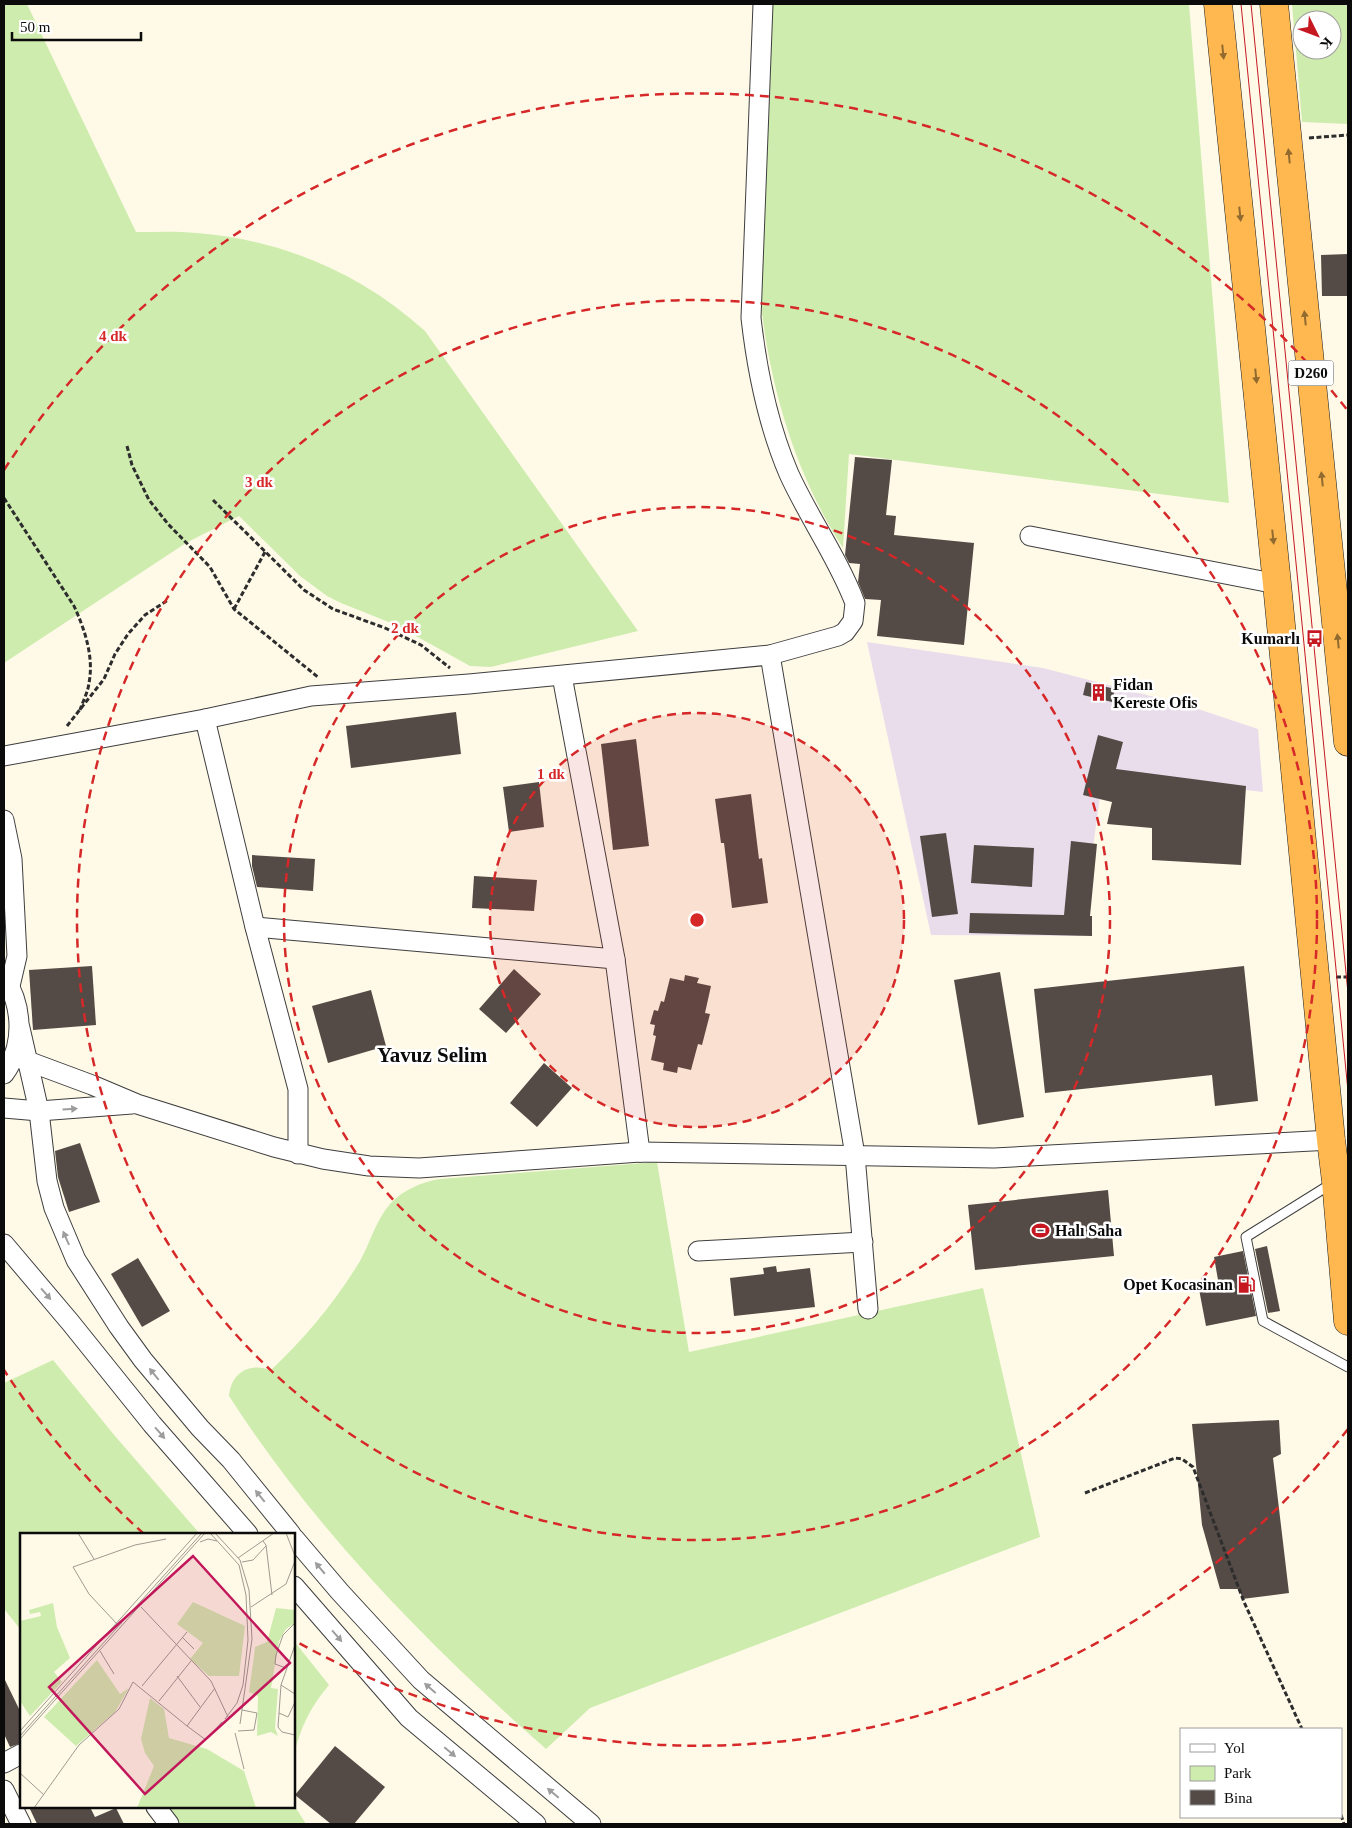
<svg xmlns="http://www.w3.org/2000/svg" width="1352" height="1828" viewBox="0 0 1352 1828" font-family="'Times New Roman',serif">
<style>
.industrial{fill:#e9ddeb}
.green{fill:#cfecaf;fill-rule:evenodd}
.building{fill:#544b46}
.lines{fill:none;stroke-linecap:round;stroke-linejoin:round}
.service-casing{stroke:#3e3e3e;stroke-width:11}
.minor-casing{stroke:#3e3e3e;stroke-width:21}
.trunk-casing{stroke:#1c1c1c;stroke-width:29}
.path{stroke:#2d2d2d;stroke-width:3;stroke-dasharray:5 2.5;stroke-linecap:butt}
.service{stroke:#fff;stroke-width:9}
.minor{stroke:#fff;stroke-width:19}
.trunk{stroke:#ffb84f;stroke-width:28}
.tram{stroke:#c51821;stroke-width:1}
.oneway{fill:#916a30}
.oneway2{fill:#9d9d9d}
.ring{fill:none;stroke:#d62828;stroke-width:2.5;stroke-dasharray:9 6}
.labels{text-anchor:middle;stroke-width:5;stroke-linejoin:round;paint-order:stroke}
.shield{fill:#fff;stroke:#545454;stroke-width:1}
.shield-label{font-size:15px;font-weight:bold;fill:#0b0b0b}
.poi-label{font-size:16px;font-weight:bold;fill:#0b0b0b;stroke:#fff;text-anchor:end}
.district-label{font-size:21px;font-weight:bold;fill:#0b0b0b;stroke:#fff}
.inset-road{fill:none;stroke:#9d9a90;stroke-width:1}
.view{fill:#c2185b;fill-opacity:0.15;stroke:#c2185b;stroke-width:2.5}
.inset-edge{fill:none;stroke:#0b0b0b;stroke-width:2.5}
.centre{fill:#d62828;stroke:#fff;stroke-width:2.5}
.ring-label{font-size:15px;text-anchor:middle;font-weight:bold;fill:#d62828;stroke:#fff;stroke-width:5;stroke-linejoin:round;paint-order:stroke}
</style>
<rect width="100%" height="100%" fill="#fffae8"/>
<!-- industrial -->
<path class="industrial" d="M867,642L1043,668L1189,706L1258,729L1263,792L1103,774L1081,936L931,935Z"/>
<!-- green -->
<g class="green">
<path d="M4,4H27L136,232C156,232 176,231 197,233C283,240 361,273 425,331L638,631L491,667L470,666L396,625L341,603L327,596L300,576L239,516L186,543L4,663Z"/>
<path d="M771,4H1189L1229,503L849,454L843,548C796,475 771,391 761,305L769,92Z"/>
<path d="M1292,4H1348V124L1302,122ZM1302,20H1332V50H1302Z"/>
<path d="M657,1162L689,1352L983,1288L1040,1537L590,1708L546,1749C426,1643 316,1531 229,1396C231,1373 249,1362 271,1370C306,1337 335,1302 360,1261C370,1243 376,1220 390,1204C403,1190 421,1182 440,1179Z"/>
<path d="M53,1360L115,1436L200,1534H21V1630L4,1609V1383Z"/>
<path d="M294,1641L329,1685C311,1706 300,1728 294,1755Z"/>
<path d="M294,1805L306,1824H177L164,1807H294Z"/>
</g>
<!-- building -->
<g class="building">
<path d="M1348,254V296H1322L1321,255Z"/>
<path d="M855,457L892,460L886,515L896,516L894,535L974,543L964,645L877,636L881,600L865,599L858,582L860,564L849,563L845,555Z"/>
<path d="M1086,682L1115,689L1112,702L1083,695Z"/>
<path d="M456,712L461,754L351,768L346,726Z"/>
<path d="M1098,735L1123,742L1116,769L1246,786L1241,865L1152,860V828L1107,824L1112,802L1083,795Z"/>
<path d="M636,739L649,846L613,850L601,744Z"/>
<path d="M539,782L544,827L509,832L503,787Z"/>
<path d="M751,794L759,859L762,858L768,903L732,908L724,843H721L715,799Z"/>
<path d="M946,833L958,914L932,917L920,836Z"/>
<path d="M1071,841L1097,844L1090,916H1092V936L969,933L970,913L1064,915Z"/>
<path d="M974,845L1034,848L1032,887L971,883Z"/>
<path d="M252,855L315,859L313,891L257,887L252,866Z"/>
<path d="M474,876L537,880L534,911L472,908Z"/>
<path d="M92,966L96,1025L33,1030L29,970Z"/>
<path d="M1244,966L1258,1101L1215,1106L1212,1075L1045,1093L1034,989Z"/>
<path d="M514,969L541,994L506,1033L479,1009Z"/>
<path d="M1000,972L1024,1117L978,1125L954,980Z"/>
<path d="M685,975L699,978L697,983L711,986L705,1013L710,1014L702,1045L698,1044L691,1070L678,1067L677,1073L663,1070L664,1063L651,1060L656,1036L653,1035L655,1025L650,1024L654,1010L658,1011L661,1001L664,1002L670,978L684,981Z"/>
<path d="M371,990L386,1046L328,1063L312,1006Z"/>
<path d="M544,1063L572,1088L537,1127L510,1103Z"/>
<path d="M80,1143L100,1202L69,1212L58,1177L55,1151Z"/>
<path d="M1108,1190L1114,1256L975,1270L968,1205Z"/>
<path d="M1267,1246L1280,1311L1268,1313L1255,1249Z"/>
<path d="M1243,1251L1256,1316L1206,1326L1198,1284L1218,1280L1214,1257Z"/>
<path d="M138,1258L170,1311L142,1327L111,1274Z"/>
<path d="M776,1266L777,1272L810,1268L815,1307L734,1316L730,1278L764,1274L763,1268Z"/>
<path d="M1279,1420L1281,1454L1273,1458L1289,1593L1242,1599L1240,1589H1220L1202,1525L1192,1424Z"/>
<path d="M4,1678L21,1713V1743L10,1747L4,1734Z"/>
<path d="M335,1746L385,1787L354,1824H331L295,1795Z"/>
<path d="M29,1807H90L95,1817L116,1808L124,1824H37Z"/>
</g>
<g class="lines">
<defs>
<path id="service" d="M1331,1184L1246,1237L1263,1321L1348,1367"/>
<g id="minor">
<path d="M1030,536L1277,584"/>
<path d="M770,655L855,1155L868,1309"/>
<path d="M562,676L615,959L640,1152"/>
<path d="M205,719L311,696L469,684L770,655L838,636L845,632L853,621L855,603C838,558 809,518 789,474C768,425 757,371 751,318L763,4"/>
<path d="M4,756L205,719L255,927L298,1089V1154"/>
<path d="M4,820L12,859L17,956L10,986"/>
<path d="M255,927L615,959"/>
<path d="M4,977C23,1006 25,1045 4,1074"/>
<path d="M20,1028L39,1111L47,1181L54,1208L76,1260L119,1327L143,1360L200,1428L231,1460L291,1534"/>
<path d="M14,1056L92,1085L137,1104L274,1147L323,1159L369,1166L419,1168L640,1152L994,1158L1331,1140"/>
<path d="M4,1108L39,1111L132,1104"/>
<path d="M4,1244L70,1322L152,1424L248,1534"/>
<path d="M698,1251L863,1242"/>
<path d="M294,1538L340,1592L421,1680L591,1824"/>
<path d="M294,1586L409,1718L536,1824"/>
<path d="M4,1763L21,1754"/>
<path d="M4,1790L21,1824"/>
<path d="M156,1807L169,1824"/>
</g>
<g id="trunk">
<path d="M1218,4L1277,584L1331,1140L1336,1181L1348,1321"/>
<path d="M1274,4L1348,742"/>
</g>
</defs>
<!-- service casing -->
<use href="#service" class="service-casing"/>
<!-- minor casing -->
<use href="#minor" class="minor-casing"/>
<!-- trunk casing -->
<use href="#trunk" class="trunk-casing"/>
<!-- path -->
<g class="path">
<path d="M1309,138L1348,135"/>
<path d="M127,446L132,465L149,500L168,524L210,567L234,609L319,678"/>
<path d="M4,498L74,606C85,630 94,657 89,683C88,692 83,701 80,710"/>
<path d="M213,500L304,590L333,609L385,628L421,645L450,668"/>
<path d="M234,609L265,552"/>
<path d="M67,726L104,679L115,654L128,634L145,615L168,600"/>
<path d="M1336,977H1348"/>
<path d="M1085,1493L1175,1458L1182,1459L1193,1467L1244,1602L1302,1729"/>
<path d="M1341,1815L1344,1824"/>
</g>
<!-- service -->
<use href="#service" class="service"/>
<!-- minor -->
<use href="#minor" class="minor"/>
<!-- trunk -->
<use href="#trunk" class="trunk"/>
<!-- tram -->
<g class="tram">
<path d="M1241,4L1348,1091"/>
<path d="M1251,4L1348,993"/>
</g>
</g>
<!-- one-way arrows -->
<defs><path id="oneway-solid" d="M-6-.8H1V-3.2L6.5 0L1 3.2V.8H-6Z" transform="scale(1.25)"/></defs>
<g class="oneway">
<use href="#oneway-solid" transform="translate(1223 52) rotate(84)"/>
<use href="#oneway-solid" transform="translate(1289 156) rotate(-96)"/>
<use href="#oneway-solid" transform="translate(1240 214) rotate(84)"/>
<use href="#oneway-solid" transform="translate(1305 318) rotate(-96)"/>
<use href="#oneway-solid" transform="translate(1256 376) rotate(84)"/>
<use href="#oneway-solid" transform="translate(1322 479) rotate(-96)"/>
<use href="#oneway-solid" transform="translate(1273 537) rotate(84)"/>
<use href="#oneway-solid" transform="translate(1338 641) rotate(-96)"/>
</g>
<g class="oneway2">
<use href="#oneway-solid" transform="translate(70 1109) rotate(-4)"/>
<use href="#oneway-solid" transform="translate(66 1238) rotate(-114)"/>
<use href="#oneway-solid" transform="translate(46 1294) rotate(49)"/>
<use href="#oneway-solid" transform="translate(154 1374) rotate(-129)"/>
<use href="#oneway-solid" transform="translate(160 1433) rotate(49)"/>
<use href="#oneway-solid" transform="translate(260 1496) rotate(-129)"/>
<use href="#oneway-solid" transform="translate(320 1568) rotate(-130)"/>
<use href="#oneway-solid" transform="translate(337 1636) rotate(49)"/>
<use href="#oneway-solid" transform="translate(430 1688) rotate(-139)"/>
<use href="#oneway-solid" transform="translate(450 1752) rotate(40)"/>
<use href="#oneway-solid" transform="translate(553 1793) rotate(-140)"/>
</g>
<!-- distance rings -->
<circle cx="697" cy="920" r="207" fill="#d62828" fill-opacity=".12"/>
<g class="ring">
<circle cx="697" cy="920" r="207"/>
<circle cx="697" cy="920" r="413"/>
<circle cx="697" cy="920" r="620"/>
<path d="M1348 1429A826 826 0 0 1 297 1642M144 1534A826 826 0 0 1 4 1370M4 470A826 826 0 0 1 1348 411"/>
</g>
<!-- icons -->
<defs>
<symbol id="bus-bare" viewBox="-9 -9 18 18"><path d="M-5-6H5V4H4V6H2V4H-2V6H-4V4H-5ZM-3.5-4V0h7V-4ZM-3.5 1.2v1.5H-2V1.2ZM2 1.2v1.5H3.5V1.2Z" fill="#c51821" stroke="#fff" stroke-width="2.5" paint-order="stroke"/></symbol>
<symbol id="building-bare" viewBox="-9 -9 18 18"><path d="M-4-6H4V6H1V3H-1V6H-4ZM-2.5-4.3h1.7v1.8h-1.7ZM.8-4.3h1.7v1.8H.8ZM-2.5-1h1.7V.8h-1.7ZM.8-1h1.7V.8H.8Z" fill="#c51821" stroke="#fff" stroke-width="2.5" paint-order="stroke"/></symbol>
<symbol id="stadium-bare" viewBox="-9 -9 18 18"><path d="M0-5a6.5 5 0 1 0 0 10a6.5 5 0 1 0 0-10ZM-3.5-1.8h7v3.6h-7Z" fill="#c51821" stroke="#fff" stroke-width="2.5" paint-order="stroke"/></symbol>
<symbol id="fuel-bare" viewBox="-9 -9 18 18"><path d="M-5.5-6h7V0h2V4h1.3V-2.5L3-4.5l.8-.8L6-3V5H2.5V1h-1V6h-7ZM-4.2-4.7v3.2H.2V-4.7Z" fill="#c51821" stroke="#fff" stroke-width="2.5" paint-order="stroke"/></symbol>
</defs>
<g fill-rule="evenodd">
<use href="#bus-bare" x="1302" y="626" width="25" height="25"/>
<use href="#building-bare" x="1086" y="680" width="25" height="25"/>
<use href="#stadium-bare" x="1028" y="1218" width="25" height="25"/>
<use href="#fuel-bare" x="1234" y="1272" width="25" height="25"/>
</g>
<g class="labels">
<!-- shield labels -->
<rect class="shield" x="1288.5" y="360.5" width="45" height="25" rx="4"/>
<g class="shield-label">
<text x="1311" y="378">D260</text>
</g>
<!-- poi labels -->
<g class="poi-label">
<text x="1300" y="644">Kumarlı</text>
<text x="1113" y="690" text-anchor="start">Fidan<tspan x="1113" dy="18">Kereste Ofis</tspan></text>
<text x="1055" y="1236" text-anchor="start">Halı Saha</text>
<text x="1233" y="1290">Opet Kocasinan</text>
</g>
<!-- district labels -->
<g class="district-label">
<text x="432" y="1062">Yavuz Selim</text>
</g>
</g>
<!-- overview -->
<g transform="translate(20 1533)">
<rect width="275" height="275" fill="#fffae8"/>
<path d="M173,69L225,93L219,143H189L170,126L183,110L157,91ZM33,70L37,94L50,125L34,139L42,149L10,183L0,168V88L21,83L20,79L10,81L9,77ZM256,75L275,77V90L266,96L259,108L251,155L258,156L255,195L258,203L251,199L237,203L238,163L229,159L234,123L235,114L247,109ZM77,127L100,161L109,155L95,179L56,213L24,184ZM130,165L144,176L149,205L187,216L224,238L236,275H117L134,233L125,220L121,206Z" fill="#cfecaf"/>
<path class="inset-road" d="M58,0L74,26M190,0L219,32L226,62L228,107L223,152L217,170L205,186M195,0L220,27L229,57L232,106L220,191M266,0L275,23M243,8L246,12L252,62M180,9L188,6L197,8M218,25L254,0M222,29L233,27L246,13M121,74L191,148L208,184M231,74L266,51L275,28M97,91L69,61L53,34L115,12L146,6M162,104L174,116M275,112L261,152L258,194L262,199L275,202M80,118L94,141M266,135L255,131L256,122L263,102L275,90M157,143L180,174M261,152L275,161M122,153L167,99M195,155L167,193L186,207L202,189M139,168L171,128M259,180L268,184L275,169M0,198L177,0M218,198L234,197L237,180L222,177M215,200L224,236M0,203L182,0M0,206L185,0M0,240L24,262M14,275L59,212L99,176L113,149L167,193"/>
<path class="view" d="M173,23L270,130L125,261L29,154Z"/>
<rect width="275" height="275" class="inset-edge"/>
</g>
<circle cx="697" cy="920" r="8" class="centre"/>
<g class="ring-label">
<text x="113" y="341">4 dk</text>
<text x="259" y="487">3 dk</text>
<text x="405" y="633">2 dk</text>
<text x="551" y="779">1 dk</text>
</g>
<!-- border -->
<rect width="1352" height="1828" fill="none" stroke="#0b0b0b" stroke-width="10"/>
<!-- legend -->
<rect x="1180" y="1728" width="162" height="90" fill="#ffffff" stroke="#9d9d9d"/>
<rect x="1190" y="1744" width="25" height="8" fill="#ffffff" stroke="#9d9d9d"/>
<text x="1224" y="1753" font-size="15" fill="#0b0b0b">Yol</text>
<rect x="1190" y="1766" width="25" height="15" fill="#cfecaf" stroke="#9d9d9d"/>
<text x="1224" y="1778" font-size="15" fill="#0b0b0b">Park</text>
<rect x="1190" y="1790" width="25" height="15" fill="#544b46" stroke="#9d9d9d"/>
<text x="1224" y="1803" font-size="15" fill="#0b0b0b">Bina</text>
<!-- north arrow -->
<g transform="translate(1317 35) rotate(132)"><circle r="24" fill="#ffffff" stroke="#9d9d9d"/>
<path d="M0-4L9 19L0 12L-9 19Z" fill="#c51821"/>
<text y="-8" font-size="14" font-weight="bold" text-anchor="middle" fill="#0b0b0b">K</text>
</g>
<!-- scale -->
<path d="M12 32v8h129v-8" fill="none" stroke="#0b0b0b" stroke-width="2.5"/>
<text x="20" y="32" font-size="15" fill="#0b0b0b" stroke="#ffffff" stroke-width="4" paint-order="stroke">50 m</text>
</svg>
